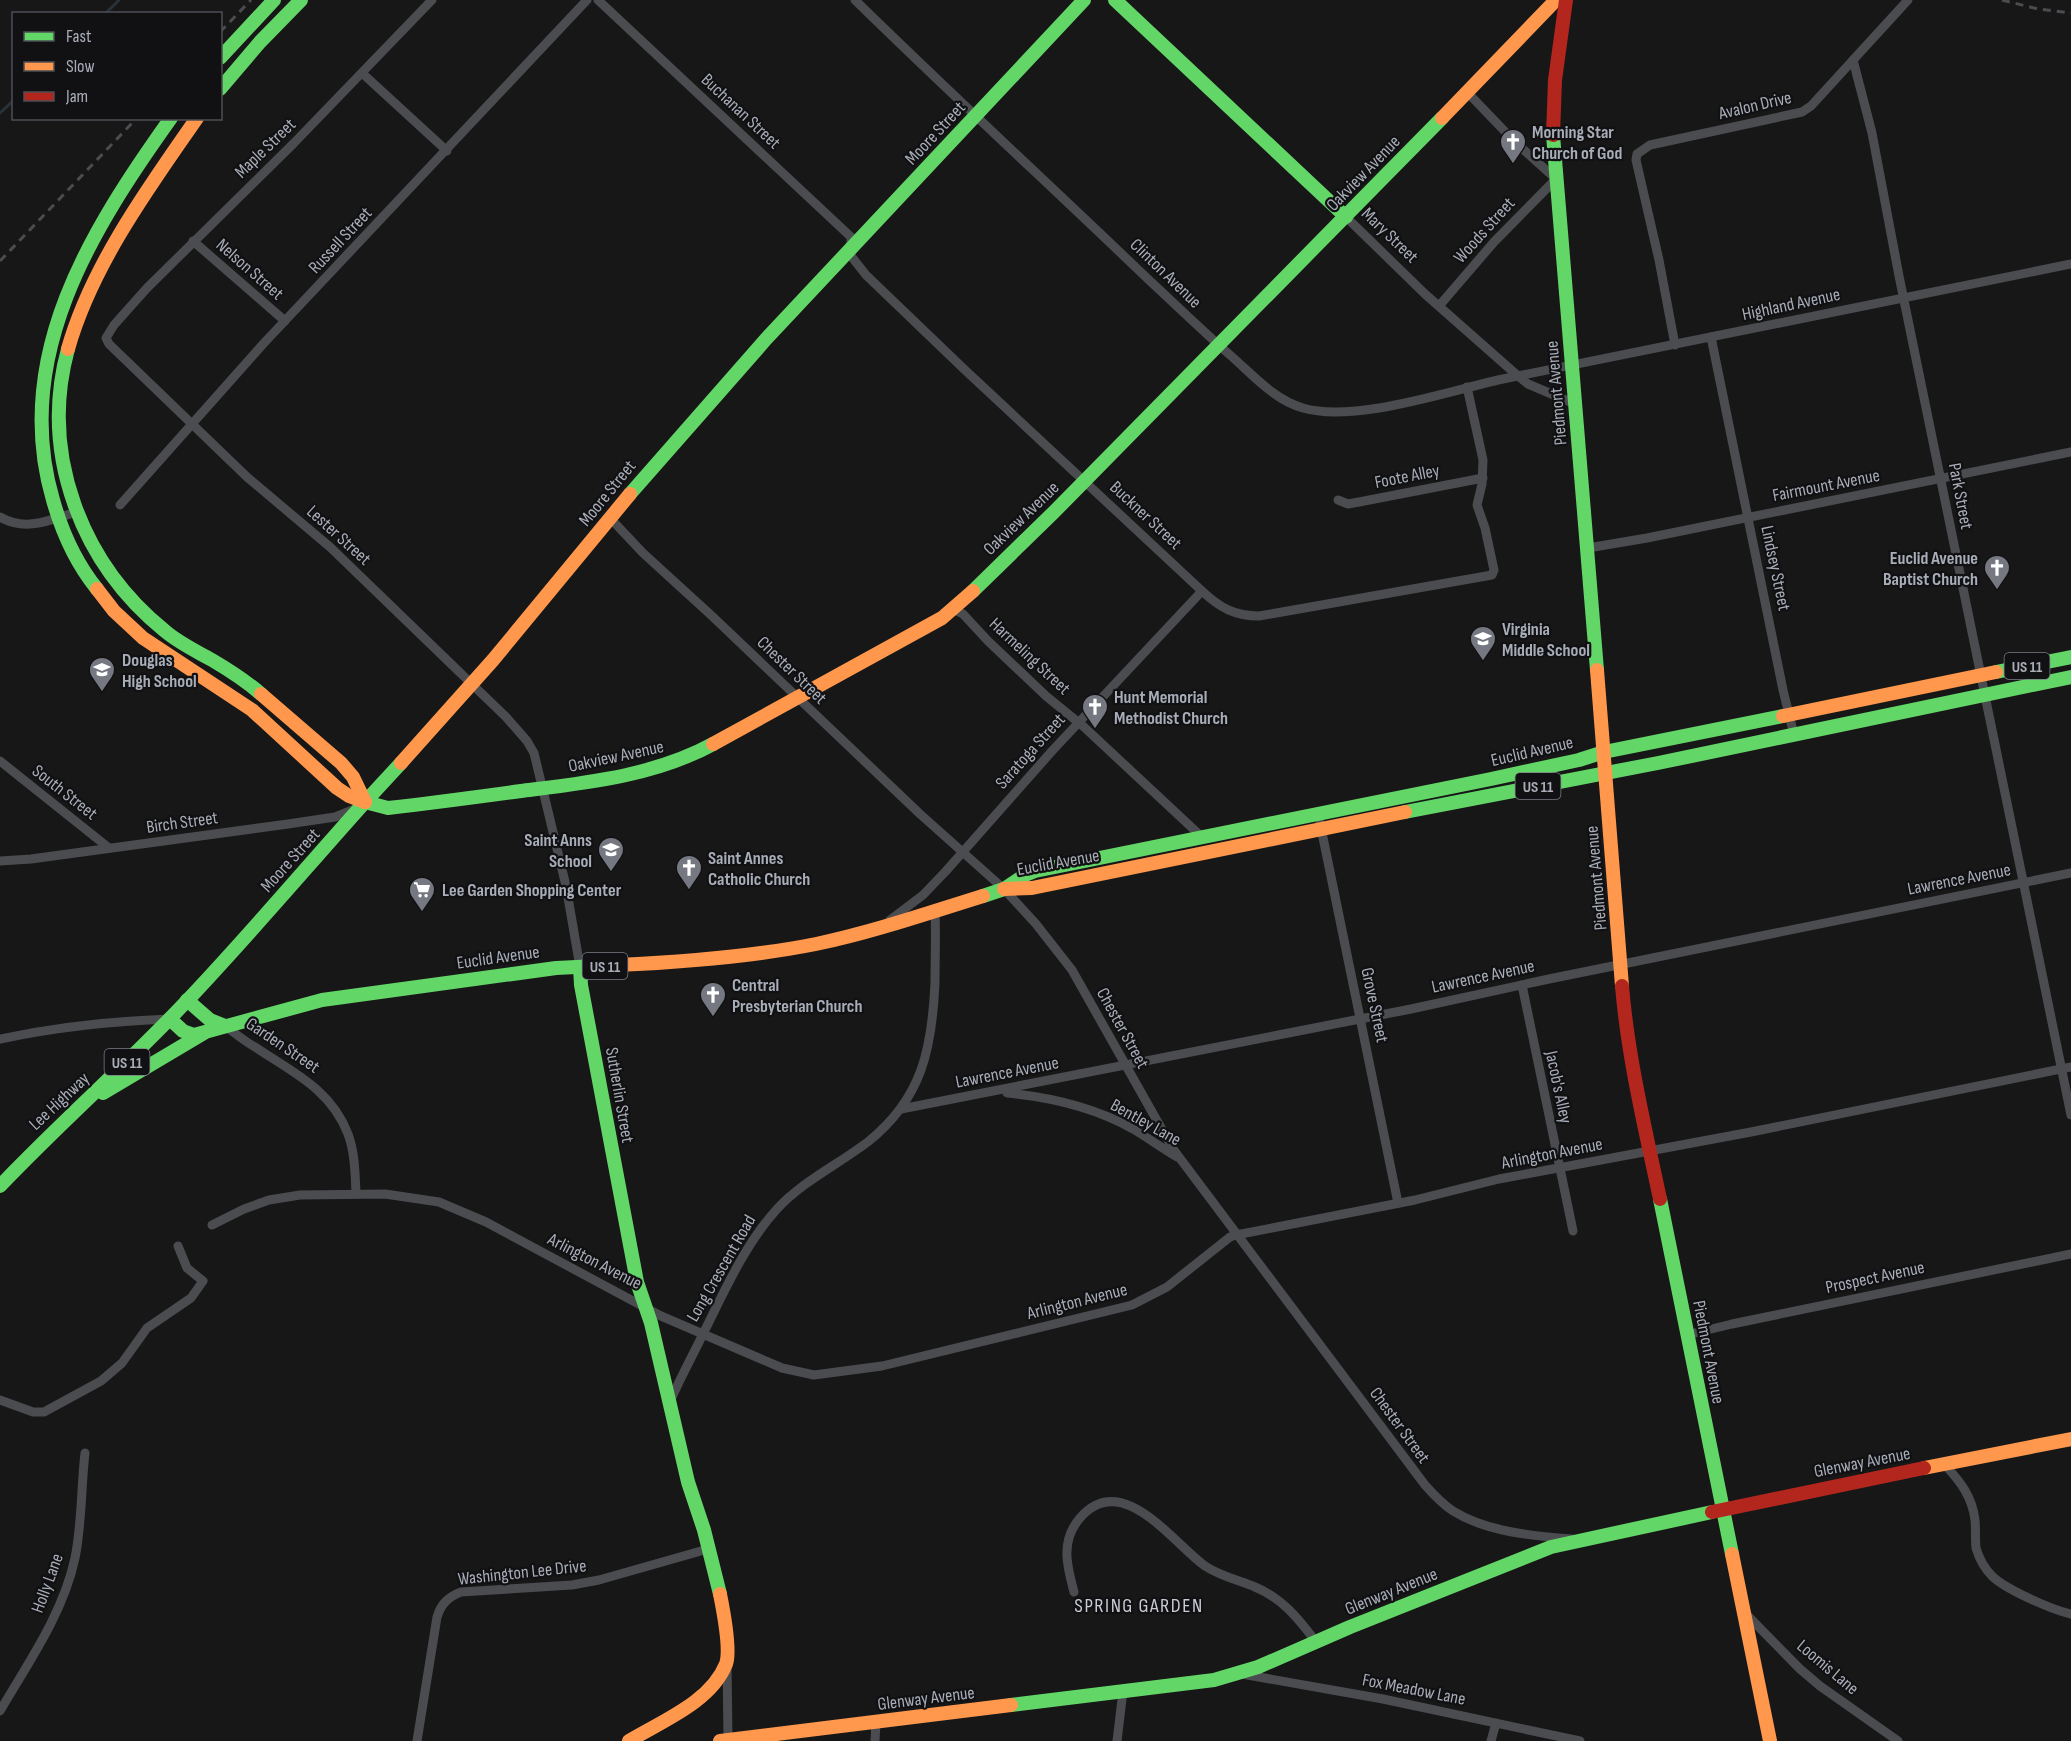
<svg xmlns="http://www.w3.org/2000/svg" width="2071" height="1741" viewBox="0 0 2071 1741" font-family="'Sofia Sans Condensed',sans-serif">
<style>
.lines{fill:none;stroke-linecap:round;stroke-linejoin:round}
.stream{stroke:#2a3239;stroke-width:3}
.street{stroke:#4b4c50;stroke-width:9}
.fast{stroke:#63d668;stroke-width:14}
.slow{stroke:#ff974d;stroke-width:14}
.jam{stroke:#b3261e;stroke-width:14}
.rail{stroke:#4b4c4f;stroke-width:3;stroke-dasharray:8 6;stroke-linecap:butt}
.labels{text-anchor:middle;stroke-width:4.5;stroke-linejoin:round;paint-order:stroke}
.shield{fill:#111113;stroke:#7b7e86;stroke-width:1.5}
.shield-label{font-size:16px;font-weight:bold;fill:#a8adb8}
.street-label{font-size:18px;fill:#a8adb8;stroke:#111113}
.poi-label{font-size:18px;font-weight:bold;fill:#a8adb8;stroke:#111113;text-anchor:start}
.neighbourhood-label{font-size:20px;letter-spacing:1.5px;fill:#c9ccd4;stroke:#111113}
</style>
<rect width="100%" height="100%" fill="#171717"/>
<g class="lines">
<!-- stream -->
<g class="stream">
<path d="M105,14L119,0"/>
<path d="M0,113L14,100"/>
</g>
<!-- street -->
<g class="street">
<path d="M432,0L294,143L147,288L114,325L106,338L109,344L247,477L330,547L506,717L527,741L534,753L566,886L580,967"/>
<path d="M598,0L851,237V256L866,275L965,370L1202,591C1220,608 1235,616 1259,616L1492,575L1494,570L1485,528L1477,505L1482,484L1483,460L1467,387"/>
<path d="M855,0C952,95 1052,187 1150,281C1177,306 1203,331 1230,355C1252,374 1274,400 1303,408C1353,423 1446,392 1498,380L2071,264"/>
<path d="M1853,60L1872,133L1899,276L2071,1115"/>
<path d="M362,73L447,151"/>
<path d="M1346,217L1425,294L1518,376L1528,384L1575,404"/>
<path d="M193,241L285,321"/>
<path d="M1439,306L1494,242L1556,179L1515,142L1467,92"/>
<path d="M1711,337L1783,690L1794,735"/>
<path d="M1675,345L1659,260L1636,160L1637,154L1650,145L1802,112L1811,106L1908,0"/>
<path d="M1338,500L1348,504L1359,502L1483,478"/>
<path d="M120,505L264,343L587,0"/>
<path d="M0,517C26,532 50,520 76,512"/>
<path d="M610,518L643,553L712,616L920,814L1004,889L1036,924L1072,970L1173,1149L1425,1485C1433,1494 1442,1504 1453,1511C1487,1532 1533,1536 1572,1539"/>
<path d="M1588,548L1647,538L2071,452"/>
<path d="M953,609L963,614L988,641L1046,696L1084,727L1203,838"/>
<path d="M0,761L109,848"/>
<path d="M1320,823L1398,1203"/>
<path d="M0,861L31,859L288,824L335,817L355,809"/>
<path d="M890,920L923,895L946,871L1052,751L1202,591"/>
<path d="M1522,985L1573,1231"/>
<path d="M225,1026C235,1033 244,1041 255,1047C292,1072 331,1089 348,1134C355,1153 355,1173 356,1193"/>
<path d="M0,1039C57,1027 112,1021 170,1019"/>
<path d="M1007,1093C1049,1097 1096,1108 1133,1129C1148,1138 1162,1148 1177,1157"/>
<path d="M901,1109L1411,1009L1549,979L2071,873"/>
<path d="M212,1225L244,1209L269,1200L300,1195L385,1194L439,1202L486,1222L661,1316L782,1368L814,1375L882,1366L1132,1305L1167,1287L1230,1237L1236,1235L1415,1200L1499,1179L1751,1132L2071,1067"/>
<path d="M1687,1335L1732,1324L2071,1254"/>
<path d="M0,1400L33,1412H44L101,1381L122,1363L147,1328L191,1298L203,1281L187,1268L178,1246"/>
<path d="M669,1404C679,1380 692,1357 703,1334C724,1292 745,1244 777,1209C803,1181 839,1164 869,1141C922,1098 932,1049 935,983C935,959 936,935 935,910"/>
<path d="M1944,1464C1960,1481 1972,1496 1975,1520C1976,1529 1975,1539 1976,1548C1979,1558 1985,1569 1992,1576C2005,1589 2052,1610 2071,1614"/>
<path d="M1074,1592C1067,1566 1060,1541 1080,1518C1122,1469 1173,1543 1205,1566C1220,1576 1238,1580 1255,1587C1282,1598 1299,1619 1316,1642"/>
<path d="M1744,1612L1800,1669L1820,1686L1898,1741"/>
<path d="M727,1664L728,1740"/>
<path d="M1242,1674L1383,1699L1580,1741"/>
<path d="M0,1711C28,1663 63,1614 75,1558C82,1524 81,1487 85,1453"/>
<path d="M417,1741L437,1617C441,1604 448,1597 461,1592L572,1585L599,1580L708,1549"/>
<path d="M875,1741L876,1722"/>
<path d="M1117,1741L1123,1691"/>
<path d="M1491,1741L1496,1723"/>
</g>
<!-- fast -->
<g class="fast">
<path d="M1115,0L1346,217"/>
<path d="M220,58L274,0"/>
<path d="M220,89L260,42L301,0"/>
<path d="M1553,135L1597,670"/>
<path d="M68,349C39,455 82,564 165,631C179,643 196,651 212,660C229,670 246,681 261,694"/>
<path d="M630,494L766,339L1084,0"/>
<path d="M97,589C76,563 62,532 53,500C11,357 91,230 171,118"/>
<path d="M973,591L1054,512L1442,118"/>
<path d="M1996,672L2071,657"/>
<path d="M401,763L365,802L388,808C432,803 477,797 521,791C585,783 655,776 713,744"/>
<path d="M1405,812L1658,763L2071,677"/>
<path d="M983,896L1004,889L1025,875L1035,871L1491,779L1579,760L1604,752L1783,716"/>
<path d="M580,967L581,985L637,1282L651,1323L688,1482L704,1530L720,1594"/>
<path d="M187,1000L210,1020L225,1026"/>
<path d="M170,1019L183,1031L194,1035L322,1000L556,968L617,965"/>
<path d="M103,1093L204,1033"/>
<path d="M0,1186C59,1124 123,1068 182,1006C245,940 304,870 365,802"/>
<path d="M1660,1199L1732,1554"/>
<path d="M1011,1705L1214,1680L1258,1667L1350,1627L1551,1547L1712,1512"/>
</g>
<!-- slow -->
<g class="slow">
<path d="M1442,118L1556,0"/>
<path d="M68,349C91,267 148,188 197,118"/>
<path d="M97,589L114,611L143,638L252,710L337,788L349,796L365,802"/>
<path d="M1597,670L1622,986"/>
<path d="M261,694L341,763L353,777L365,802"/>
<path d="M1783,716L1996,672"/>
<path d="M713,744L942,618L973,591"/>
<path d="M401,763L493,660L630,494"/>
<path d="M1004,889L1032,888L1405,812"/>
<path d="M617,965C683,962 751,957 816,944C873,932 928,913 983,896"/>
<path d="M1924,1468L2071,1439"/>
<path d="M1732,1554L1770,1741"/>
<path d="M629,1741C662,1721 711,1702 726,1664C731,1650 723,1609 720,1594"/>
<path d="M720,1741L1011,1705"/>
</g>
<!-- jam -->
<g class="jam">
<path d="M1553,135L1555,80L1566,0"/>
<path d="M1622,986C1628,1058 1645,1128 1660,1199"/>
<path d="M1712,1512L1924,1468"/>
</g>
<!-- rail -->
<g class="rail">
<path d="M2002,0L2038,9L2071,13"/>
<path d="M220,32L251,0"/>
<path d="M0,261L137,118"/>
</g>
</g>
<!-- icons -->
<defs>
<symbol id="church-pin" viewBox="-11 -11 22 30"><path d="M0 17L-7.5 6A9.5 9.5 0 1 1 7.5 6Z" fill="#757880" stroke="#111113"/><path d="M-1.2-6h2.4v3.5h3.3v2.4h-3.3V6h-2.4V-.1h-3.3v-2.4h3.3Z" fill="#fff"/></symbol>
<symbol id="school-pin" viewBox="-11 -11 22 30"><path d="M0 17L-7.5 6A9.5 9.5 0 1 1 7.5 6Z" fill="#757880" stroke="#111113"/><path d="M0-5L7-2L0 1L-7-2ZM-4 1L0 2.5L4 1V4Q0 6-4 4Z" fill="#fff"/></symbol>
<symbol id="supermarket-pin" viewBox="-11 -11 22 30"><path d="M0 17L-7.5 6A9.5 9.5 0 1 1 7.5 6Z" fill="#757880" stroke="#111113"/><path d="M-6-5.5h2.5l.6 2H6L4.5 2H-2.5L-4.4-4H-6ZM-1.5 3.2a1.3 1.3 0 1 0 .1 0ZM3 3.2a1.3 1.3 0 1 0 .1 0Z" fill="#fff"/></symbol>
</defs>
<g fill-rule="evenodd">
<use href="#church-pin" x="1498" y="127" width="30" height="40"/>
<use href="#church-pin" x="1982" y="553" width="30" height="40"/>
<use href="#school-pin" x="1468" y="624" width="30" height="40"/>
<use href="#school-pin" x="87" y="655" width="30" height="40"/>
<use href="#church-pin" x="1080" y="692" width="30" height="40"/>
<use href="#school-pin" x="596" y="835" width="30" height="40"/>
<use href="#church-pin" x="674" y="853" width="30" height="40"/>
<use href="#supermarket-pin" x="407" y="875" width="30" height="40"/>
<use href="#church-pin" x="698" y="980" width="30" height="40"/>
</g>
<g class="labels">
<!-- shield labels -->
<g class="shield">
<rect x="2004.5" y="653" width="45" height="26" rx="4.5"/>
<rect x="1515.5" y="773" width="45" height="26" rx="4.5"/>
<rect x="582.5" y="953" width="45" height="26" rx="4.5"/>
<rect x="104.5" y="1049" width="45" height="26" rx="4.5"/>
</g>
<g class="shield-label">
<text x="2027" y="672">US 11</text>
<text x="1538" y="792">US 11</text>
<text x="605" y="972">US 11</text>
<text x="127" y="1068">US 11</text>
</g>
<!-- street labels -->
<g class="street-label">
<text transform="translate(1755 105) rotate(-13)" y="6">Avalon Drive</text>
<text transform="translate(741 111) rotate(43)" y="6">Buchanan Street</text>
<text transform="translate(935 133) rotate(-47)" y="6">Moore Street</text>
<text transform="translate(265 148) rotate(-44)" y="6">Maple Street</text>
<text transform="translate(1363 173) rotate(-46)" y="6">Oakview Avenue</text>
<text transform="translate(1484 230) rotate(-48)" y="6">Woods Street</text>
<text transform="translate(1390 235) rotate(44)" y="6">Mary Street</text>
<text transform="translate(340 240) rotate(-47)" y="6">Russell Street</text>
<text transform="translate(250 269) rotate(41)" y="6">Nelson Street</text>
<text transform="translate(1166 273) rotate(44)" y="6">Clinton Avenue</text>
<text transform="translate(1791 304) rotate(-12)" y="6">Highland Avenue</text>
<text transform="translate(1556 393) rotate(-95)" y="6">Piedmont Avenue</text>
<text transform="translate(1407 476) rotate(-11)" y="6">Foote Alley</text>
<text transform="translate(1826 485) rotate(-11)" y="6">Fairmount Avenue</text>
<text transform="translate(607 493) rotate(-51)" y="6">Moore Street</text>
<text transform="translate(1961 496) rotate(79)" y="6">Park Street</text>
<text transform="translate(1146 515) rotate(43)" y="6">Buckner Street</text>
<text transform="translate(1021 518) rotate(-44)" y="6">Oakview Avenue</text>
<text transform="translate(339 535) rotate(42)" y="6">Lester Street</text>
<text transform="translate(1776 568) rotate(78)" y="6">Lindsey Street</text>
<text transform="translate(1030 656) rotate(43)" y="6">Harmeling Street</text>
<text transform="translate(792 670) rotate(44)" y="6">Chester Street</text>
<text transform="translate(1030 751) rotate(-48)" y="6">Saratoga Street</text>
<text transform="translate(1532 751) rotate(-13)" y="6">Euclid Avenue</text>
<text transform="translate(616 756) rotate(-12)" y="6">Oakview Avenue</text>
<text transform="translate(65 792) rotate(38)" y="6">South Street</text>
<text transform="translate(182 822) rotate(-8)" y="6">Birch Street</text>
<text transform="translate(290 860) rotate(-48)" y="6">Moore Street</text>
<text transform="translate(1058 862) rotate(-10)" y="6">Euclid Avenue</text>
<text transform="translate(1596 878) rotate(-95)" y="6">Piedmont Avenue</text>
<text transform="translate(1959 879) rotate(-11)" y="6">Lawrence Avenue</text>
<text transform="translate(498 957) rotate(-8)" y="6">Euclid Avenue</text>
<text transform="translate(1483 976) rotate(-12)" y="6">Lawrence Avenue</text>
<text transform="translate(1375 1005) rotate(78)" y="6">Grove Street</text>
<text transform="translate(1123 1028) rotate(61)" y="6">Chester Street</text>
<text transform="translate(283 1045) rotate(34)" y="6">Garden Street</text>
<text transform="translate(1007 1072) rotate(-11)" y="6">Lawrence Avenue</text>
<text transform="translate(1559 1087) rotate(78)" y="6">Jacob's Alley</text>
<text transform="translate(620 1095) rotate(80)" y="6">Sutherlin Street</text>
<text transform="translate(59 1101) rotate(-43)" y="6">Lee Highway</text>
<text transform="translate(1146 1122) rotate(29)" y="6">Bentley Lane</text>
<text transform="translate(1552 1153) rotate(-11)" y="6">Arlington Avenue</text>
<text transform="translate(595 1261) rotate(27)" y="6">Arlington Avenue</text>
<text transform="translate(721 1268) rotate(-60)" y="6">Long Crescent Road</text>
<text transform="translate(1875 1277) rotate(-12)" y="6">Prospect Avenue</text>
<text transform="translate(1077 1301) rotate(-14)" y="6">Arlington Avenue</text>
<text transform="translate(1709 1352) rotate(79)" y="6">Piedmont Avenue</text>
<text transform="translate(1400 1425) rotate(54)" y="6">Chester Street</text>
<text transform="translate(1862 1462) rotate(-11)" y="6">Glenway Avenue</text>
<text transform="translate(522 1572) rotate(-6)" y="6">Washington Lee Drive</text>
<text transform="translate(47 1583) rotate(-70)" y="6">Holly Lane</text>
<text transform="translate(1391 1591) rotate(-22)" y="6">Glenway Avenue</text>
<text transform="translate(1828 1667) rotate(40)" y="6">Loomis Lane</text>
<text transform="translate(1414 1689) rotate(11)" y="6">Fox Meadow Lane</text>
<text transform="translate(926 1698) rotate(-7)" y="6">Glenway Avenue</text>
</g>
<!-- poi labels -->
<g class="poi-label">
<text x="1532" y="138">Morning Star<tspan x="1532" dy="21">Church of God</tspan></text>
<text x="1978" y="564" text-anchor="end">Euclid Avenue<tspan x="1978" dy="21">Baptist Church</tspan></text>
<text x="1502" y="635">Virginia<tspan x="1502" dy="21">Middle School</tspan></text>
<text x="122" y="666">Douglas<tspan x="122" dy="21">High School</tspan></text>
<text x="1114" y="703">Hunt Memorial<tspan x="1114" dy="21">Methodist Church</tspan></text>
<text x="592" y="846" text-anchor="end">Saint Anns<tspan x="592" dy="21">School</tspan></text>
<text x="708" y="864">Saint Annes<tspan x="708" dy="21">Catholic Church</tspan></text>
<text x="442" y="896">Lee Garden Shopping Center</text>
<text x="732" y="991">Central<tspan x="732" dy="21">Presbyterian Church</tspan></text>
</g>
<!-- neighbourhood labels -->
<g class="neighbourhood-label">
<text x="1139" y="1612">SPRING GARDEN</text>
</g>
</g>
<!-- legend -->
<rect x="12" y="12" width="210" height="108" fill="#111113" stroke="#4d4f55" stroke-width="1.5"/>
<rect x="24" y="32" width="30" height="9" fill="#63d668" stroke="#4d4f55" stroke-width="1.5"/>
<text x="66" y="42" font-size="18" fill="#a8adb8">Fast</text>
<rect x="24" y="62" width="30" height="9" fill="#ff974d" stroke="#4d4f55" stroke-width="1.5"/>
<text x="66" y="72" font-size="18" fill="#a8adb8">Slow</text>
<rect x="24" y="92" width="30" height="9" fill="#b3261e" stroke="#4d4f55" stroke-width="1.5"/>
<text x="66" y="102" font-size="18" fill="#a8adb8">Jam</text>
</svg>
